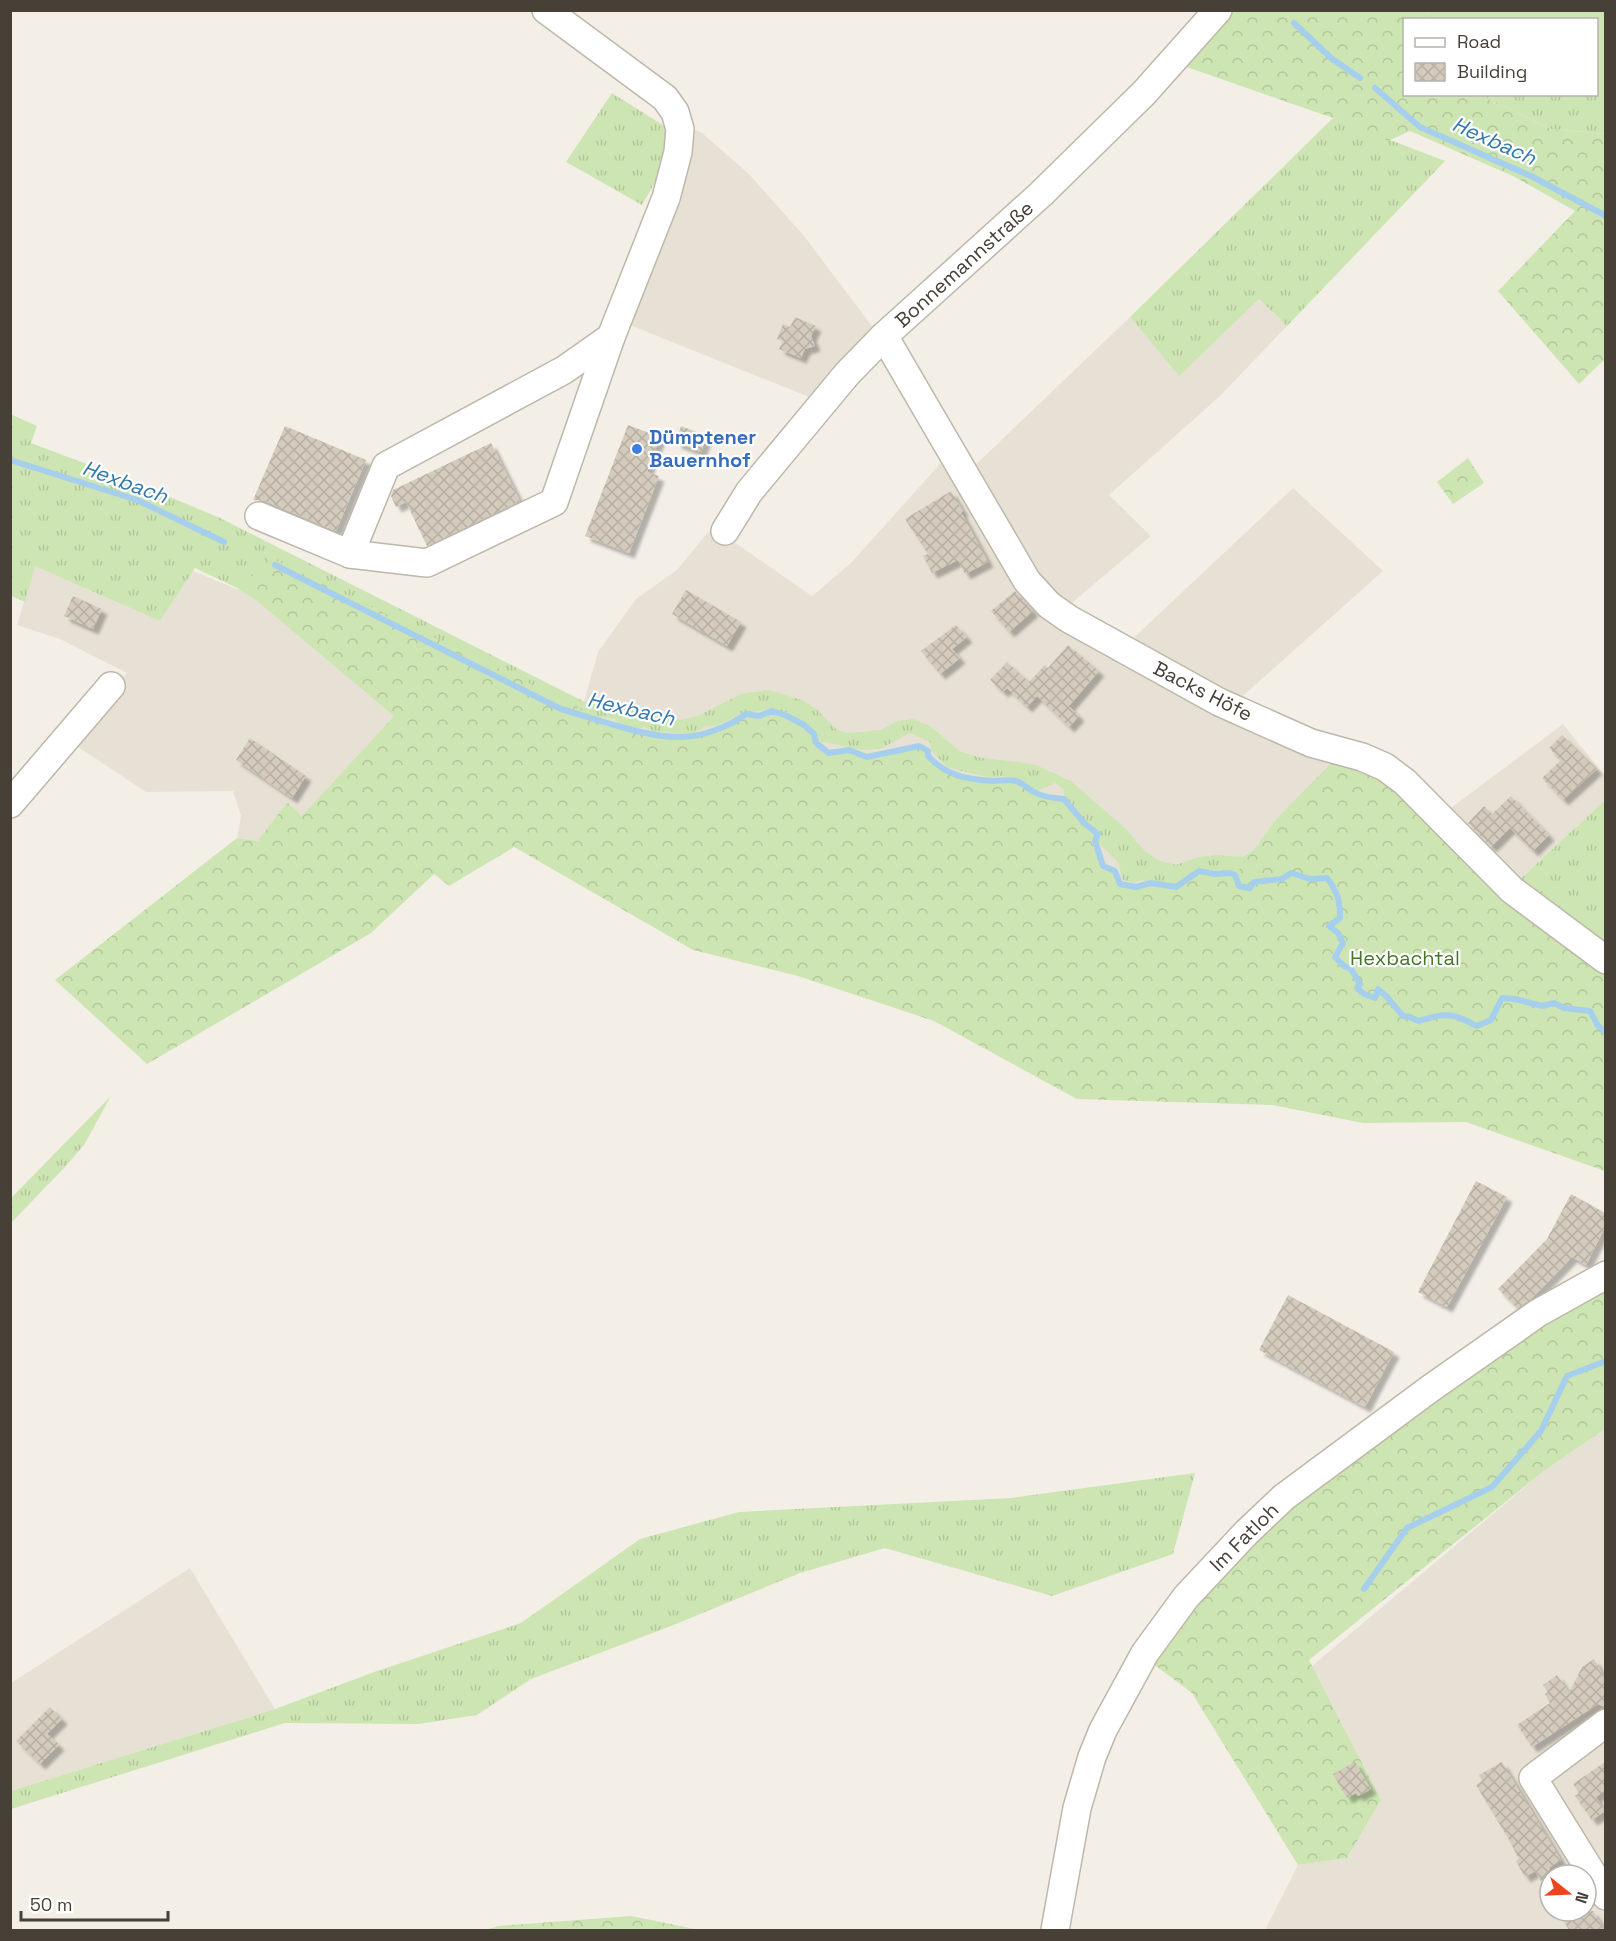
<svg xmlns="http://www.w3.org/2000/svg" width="1616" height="1941" viewBox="0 0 1616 1941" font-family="'Space Grotesk',sans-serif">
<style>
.residential{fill:#e7e1d5;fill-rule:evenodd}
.grass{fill:url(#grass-tufts)}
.forest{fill:url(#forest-crowns)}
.pitch{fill:#cde5b2}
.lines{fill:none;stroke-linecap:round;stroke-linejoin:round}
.stream{stroke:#a6cfed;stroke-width:6}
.building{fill:url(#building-cross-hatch);filter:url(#shadow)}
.minor-casing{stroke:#beb7aa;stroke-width:30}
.minor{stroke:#fff;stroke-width:27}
.shop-dot{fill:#3f7fe0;stroke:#fff;stroke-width:2}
.labels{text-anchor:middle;stroke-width:4.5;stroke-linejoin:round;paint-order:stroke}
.street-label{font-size:20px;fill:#464036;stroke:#fff}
.shop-label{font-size:20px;font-weight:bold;fill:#366cbe;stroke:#fff;text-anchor:start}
.park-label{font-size:20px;fill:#47752c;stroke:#fff}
.water-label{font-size:21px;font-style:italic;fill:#3478ad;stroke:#fff}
</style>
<defs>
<pattern id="grass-tufts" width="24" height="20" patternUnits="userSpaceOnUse" patternTransform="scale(1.5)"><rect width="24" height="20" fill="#cde5b2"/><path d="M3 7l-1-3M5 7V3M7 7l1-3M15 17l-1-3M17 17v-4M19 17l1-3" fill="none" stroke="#b1c69a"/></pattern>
<pattern id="forest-crowns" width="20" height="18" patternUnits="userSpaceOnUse" patternTransform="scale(1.5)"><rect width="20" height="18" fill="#cde5b2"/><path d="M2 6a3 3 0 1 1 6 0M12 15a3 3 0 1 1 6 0" fill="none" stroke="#b1c69a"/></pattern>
<pattern id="building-cross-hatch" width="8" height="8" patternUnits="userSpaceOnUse" patternTransform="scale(1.5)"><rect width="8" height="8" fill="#d4cbbd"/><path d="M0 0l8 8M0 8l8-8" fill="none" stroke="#b7afa3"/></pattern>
<filter id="shadow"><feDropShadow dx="5.5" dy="5.5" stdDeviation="1.5" flood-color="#0004"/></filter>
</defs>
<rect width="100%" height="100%" fill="#f3efe7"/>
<!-- residential -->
<g class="residential">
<path d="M692,128L702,133L749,174L804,236L875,330L814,399L625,323Z"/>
<path d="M1259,299L1287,326L1220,396L1109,495L1151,536L1066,608L1126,645L1293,488L1383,571L1236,702L1336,758L1277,818L1235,875L1230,872L1216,875L1199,871L1176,886L1154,884L1135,887L1122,883L1115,872L1103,867L1093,841L1066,799H1048L1031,791L1024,784L1011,779L994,782L952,775L916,745L877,759L852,749L830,754L804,724L792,722L784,712L772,711L760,716L745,715L706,734L682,738L577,717L582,709L598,652L636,599L677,570L718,520L731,540L812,596L851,563L948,455L969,471L1130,317L1179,375Z"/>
<path d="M35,565L160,621L193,571L239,590L257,601L395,715L302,817L287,802L258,842L237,838L241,816L233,791L146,792L72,743L127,673L60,639L17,625Z"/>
<path d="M1563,724L1605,776V800L1516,883L1444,813Z"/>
<path d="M1605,1429V1930H1265L1298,1865L1347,1858L1381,1800L1312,1666L1544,1471ZM1550,1875H1586V1911H1550Z"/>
<path d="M190,1568L275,1709L11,1791V1683Z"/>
</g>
<!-- grass -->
<g class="grass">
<path d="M1427,11H1605V134L1551,129L1487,98L1484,95L1596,94V20L1432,19Z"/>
<path d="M612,93L666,127L669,146L665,165L642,205L566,162Z"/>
<path d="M1333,118L1445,161L1287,326L1259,299L1179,376L1130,317Z"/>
<path d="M10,414L37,426L31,443L132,481L220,518L587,703L603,704L658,717L681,720L698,716L741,694L769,690L802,700L817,710L837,730L847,733L881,730L897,721L913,719L930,726L961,752L982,758L1018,762L1036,765L1071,781L1125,828L1145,851L1158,860L1176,865L1198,857L1217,855L1243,857L1261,845L1331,861L1227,876L1214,873L1190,876L1175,886L1148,883L1143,880L1133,883L1123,880L1118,862L1087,832L1074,810L1067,802L1064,795V790L1055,783L1037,791L1024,789L1018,779L1003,776L990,778L947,767L931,750L930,742L910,733L880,749L862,750L819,741L803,722L771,709L754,712H745L716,726H706L692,735L686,736L677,733L655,732L644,727L639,729L630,727L618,723L615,719L600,717L591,719L558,714L252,595L195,568L160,621L35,566L25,602L11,596Z"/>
<path d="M1605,800V953L1516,883Z"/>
<path d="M111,1096L84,1145L64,1168L11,1223V1198Z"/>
<path d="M1195,1473L1173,1554L1052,1596L885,1548L800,1573L671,1626L531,1679L477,1715L418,1724L285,1723L11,1809V1791L275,1709L377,1671L521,1623L640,1539L739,1512L1011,1498Z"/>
</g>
<!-- forest -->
<g class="forest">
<path d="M1227,11H1427L1432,19L1404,20V94L1484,95L1487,98L1551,129L1605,134V359L1579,384L1498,291L1575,211L1513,176L1410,131L1388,141L1333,118L1178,64Z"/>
<path d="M1468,458L1484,483L1453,504L1437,482Z"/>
<path d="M267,556L582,709L578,717L682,738L706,734L745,715L760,716L772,711L784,712L792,722L804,724L830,754L852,749L877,759L916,745L952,775L994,782L1011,779L1025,784L1031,791L1048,799H1066L1084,825L1096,834L1093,841L1103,867L1115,872L1122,883L1135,887L1154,884L1176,886L1199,871L1216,875L1230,872L1235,875L1277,818L1336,758L1357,762L1441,826L1605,965V1171L1466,1122L1363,1123L1272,1105L1077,1099L934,1021L798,976L693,950L514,847L449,886L434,874L371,933L147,1064L55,980L237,838L258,841L287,802L302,816L394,716L257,601L239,590Z"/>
<path d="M1605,1276V1429L1544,1471L1309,1660L1381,1800L1347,1858L1298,1865L1192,1693L1144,1657L1247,1534Z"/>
<path d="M631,1916L700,1930H486L498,1926Z"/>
</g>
<!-- pitch -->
<path class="pitch" d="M1474,11H1605V86L1597,87L1596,20L1478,19Z"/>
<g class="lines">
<!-- stream -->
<g class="stream">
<path d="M1294,23L1331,58L1360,78"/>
<path d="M1375,88L1420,127L1533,177L1606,216"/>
<path d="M10,460L137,500L224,542"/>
<path d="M275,565L561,709C596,719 646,738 682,737C702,737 730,726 746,714L759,716L772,711L785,715L804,725L814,734L816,743L829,753L849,750L867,757L919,746L928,751V756C947,776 965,779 992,781C1000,781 1008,779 1016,781C1023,783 1026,787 1032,791C1042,797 1053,798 1064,799L1084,823L1098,834L1095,841L1103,866L1115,871L1120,884L1136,887L1151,883L1176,887L1199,871L1215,874L1230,873L1235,875L1239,886L1250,888L1254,882L1282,879L1291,873L1310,879L1327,878C1338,892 1340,901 1340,918L1329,926L1338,933L1343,943L1335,957L1344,966L1351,969L1360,984L1357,988L1364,994L1375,998L1378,989L1386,996L1403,1016L1410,1017L1419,1021C1445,1012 1453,1013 1477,1026L1491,1020L1502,998L1515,999L1542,1006L1554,1003L1564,1008L1590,1011L1598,1026L1606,1033"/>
<path d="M1364,1589L1407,1528L1492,1487L1541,1431L1567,1376L1606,1361"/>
</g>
</g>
<!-- building -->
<g class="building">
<path d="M795,317L816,326L811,336L815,346L805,349L801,358L779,349L783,341L777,339L783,324L790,327Z"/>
<path d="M628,425L660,437L647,472L659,476L629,553L585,536Z"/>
<path d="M285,426L366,460L336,531L265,501L253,500Z"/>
<path d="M681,426L707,436L701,452L676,443Z"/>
<path d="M491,443L520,501L427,546L406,502L396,507L391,496L393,490Z"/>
<path d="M951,491L963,511L961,512L988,562L965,574L958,560L932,573L923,556L928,554L905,519Z"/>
<path d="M686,590L741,622L727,646L672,614Z"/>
<path d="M1015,591L1033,611L1009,632L991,611Z"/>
<path d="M73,596L102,609L93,629L64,616Z"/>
<path d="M956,625L967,637L952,649L960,658L940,674L921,651Z"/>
<path d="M1068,645L1099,671L1069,706L1079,716L1069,727L1037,696L1027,707L1007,688L1003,692L990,680L1007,662L1029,682L1045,665L1048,668Z"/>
<path d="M1562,735L1597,769L1563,800L1542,778L1561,760L1549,748Z"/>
<path d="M250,738L306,776L292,798L236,760Z"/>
<path d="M1511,796L1549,835L1533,851L1510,828L1491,847L1468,823L1484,806L1492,814Z"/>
<path d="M1476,1181L1507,1197L1447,1307L1418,1292Z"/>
<path d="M1571,1194L1605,1213V1227L1586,1265L1572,1257L1531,1299L1517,1308L1498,1289L1547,1239Z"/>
<path d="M1288,1295L1394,1352L1365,1407L1259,1350Z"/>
<path d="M1594,1659L1605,1678V1707L1598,1704L1532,1747L1517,1725L1550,1703L1545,1694L1548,1692L1543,1685L1557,1675L1569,1693L1582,1667Z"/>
<path d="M50,1707L62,1719L47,1734L59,1745L40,1764L16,1741Z"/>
<path d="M1355,1762L1371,1789L1358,1796L1356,1793L1347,1798L1333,1774Z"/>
<path d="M1502,1762L1561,1860L1550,1867V1897L1535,1871L1525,1877L1516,1861L1519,1859L1508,1838L1476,1785L1482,1781L1479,1775Z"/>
<path d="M1605,1762V1790L1596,1797L1605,1811L1592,1820L1575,1796L1579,1793L1573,1784Z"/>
<path d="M1558,1911H1593L1605,1930H1569Z"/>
</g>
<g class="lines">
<defs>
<g id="minor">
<path d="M884,336L1027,581L1049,605L1069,619L1219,702L1311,743L1362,757L1385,767L1405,782L1512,890L1606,960"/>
<path d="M259,516L350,554L427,563L554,502L611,337L666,198L678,152L680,129L675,112L665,98L546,10"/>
<path d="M725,531L749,492L847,374L884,336L1041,194L1144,93L1218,10"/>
<path d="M350,554L386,466L564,370L611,337"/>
<path d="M10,804L111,686"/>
<path d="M1606,1723L1533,1778L1606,1896"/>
<path d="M1055,1930L1077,1808L1092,1757L1103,1730L1145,1653L1186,1597L1246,1533L1284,1497L1431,1388L1538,1313L1606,1275"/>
</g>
</defs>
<!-- minor casing -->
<use href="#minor" class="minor-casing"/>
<!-- minor -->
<use href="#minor" class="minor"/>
</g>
<!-- markers -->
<circle class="shop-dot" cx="637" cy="449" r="6"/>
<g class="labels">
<!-- street labels -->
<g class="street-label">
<text transform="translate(964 264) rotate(-42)" y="7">Bonnemannstraße</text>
<text transform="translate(1203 691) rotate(27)" y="7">Backs Höfe</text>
<text transform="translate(1244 1537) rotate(-45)" y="7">Im Fatloh</text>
</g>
<!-- shop labels -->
<g class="shop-label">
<text x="649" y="444">Dümptener<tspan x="649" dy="23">Bauernhof</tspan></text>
</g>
<!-- park labels -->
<g class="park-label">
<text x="1405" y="965">Hexbachtal</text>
</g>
<!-- water labels -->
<g class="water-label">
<text transform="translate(1494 141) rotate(24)" y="7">Hexbach</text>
<text transform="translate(125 482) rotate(20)" y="7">Hexbach</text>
<text transform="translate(631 709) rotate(13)" y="7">Hexbach</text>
</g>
</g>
<!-- border -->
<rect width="1616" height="1941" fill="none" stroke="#464036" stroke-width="24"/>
<!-- legend -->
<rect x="1403" y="18" width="195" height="78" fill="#ffffff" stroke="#b5b3af" stroke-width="1.5"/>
<rect x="1415" y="38" width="30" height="9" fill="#ffffff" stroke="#b5b3af" stroke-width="1.5"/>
<text x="1457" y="48" font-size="18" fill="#464036">Road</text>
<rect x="1415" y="63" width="30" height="18" fill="url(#building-cross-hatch)" stroke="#b5b3af" stroke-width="1.5"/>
<text x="1457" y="78" font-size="18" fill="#464036">Building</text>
<!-- north arrow -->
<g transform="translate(1568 1893) rotate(108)"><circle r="28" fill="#ffffff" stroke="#b5b3af" stroke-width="1.5"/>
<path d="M0-4.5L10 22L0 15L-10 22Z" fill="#f14220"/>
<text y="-9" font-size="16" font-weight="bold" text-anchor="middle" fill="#464036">N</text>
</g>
<!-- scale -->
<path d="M21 1911v9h147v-9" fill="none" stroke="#464036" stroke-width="3"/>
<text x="30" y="1911" font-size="18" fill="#464036" stroke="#ffffff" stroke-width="4.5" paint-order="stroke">50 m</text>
</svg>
